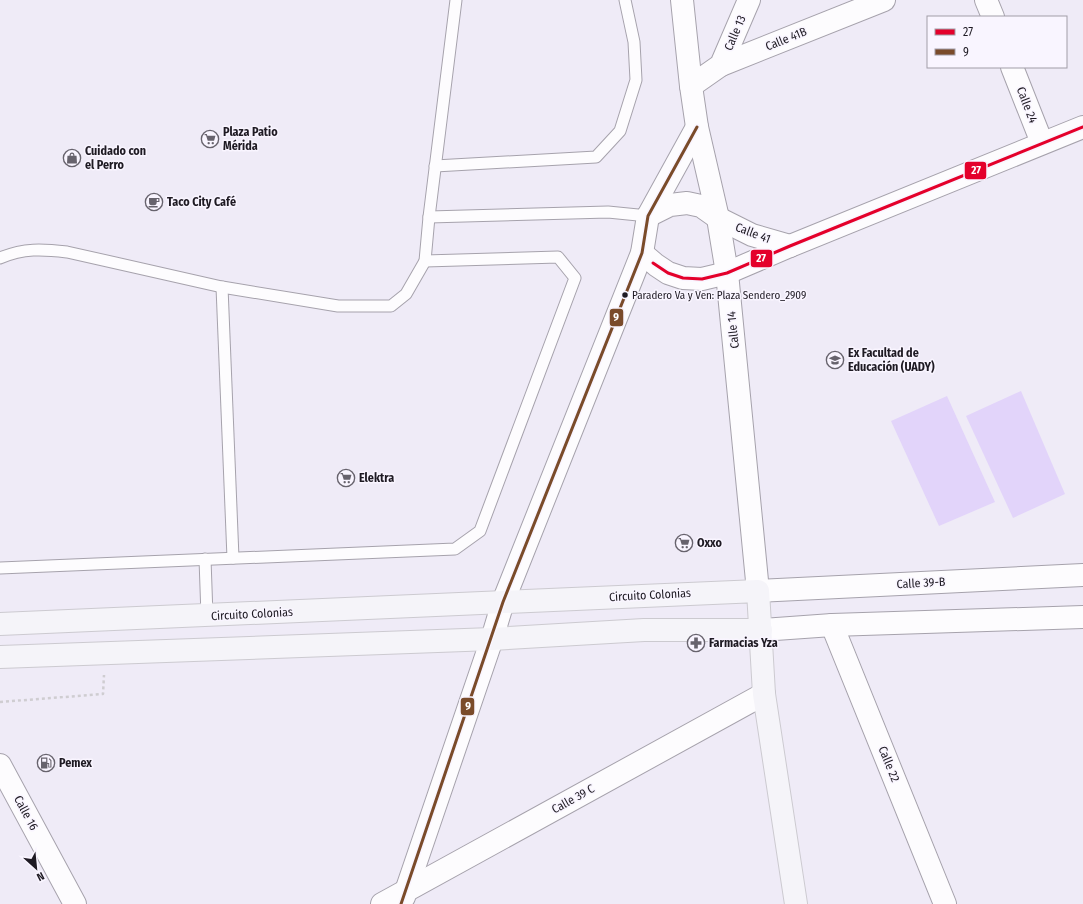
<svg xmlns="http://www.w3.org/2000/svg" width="1083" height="904" viewBox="0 0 1083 904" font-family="'Fira Sans Condensed',sans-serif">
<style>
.pitch{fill:#e2d4fa}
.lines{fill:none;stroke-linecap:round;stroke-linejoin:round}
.service-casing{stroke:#a6a2ac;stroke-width:13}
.minor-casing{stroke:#a6a2ac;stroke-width:24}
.tertiary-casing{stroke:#a6a2ac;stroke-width:24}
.primary-casing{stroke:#cccad0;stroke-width:24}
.path{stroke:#cfcdd1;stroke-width:2.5;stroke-dasharray:3 3;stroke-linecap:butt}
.service{stroke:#fdfcfe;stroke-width:11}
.minor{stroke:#fdfcfe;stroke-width:22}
.tertiary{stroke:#fdfcfe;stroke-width:22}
.primary{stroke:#f5f4f9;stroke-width:22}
.bus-1-casing{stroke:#f9f5ff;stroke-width:6}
.bus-2-casing{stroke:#f9f5ff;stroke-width:6}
.bus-1{stroke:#e4002b;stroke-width:3}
.bus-2{stroke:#7a4b2a;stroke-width:3}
.bus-dot{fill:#1e1a23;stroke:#f9f5ff;stroke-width:1.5}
.labels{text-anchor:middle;stroke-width:3;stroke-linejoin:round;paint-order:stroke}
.bus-label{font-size:11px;fill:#1e1a23;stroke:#f9f5ff;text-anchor:start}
.street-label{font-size:12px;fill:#1e1a23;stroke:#f9f5ff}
.poi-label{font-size:12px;font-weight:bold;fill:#1e1a23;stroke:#f9f5ff;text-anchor:start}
.line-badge{stroke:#f9f5ff;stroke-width:1.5}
.badge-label{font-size:11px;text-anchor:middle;font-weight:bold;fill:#fff}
</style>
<rect width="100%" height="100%" fill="#efebf7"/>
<!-- pitch -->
<g class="pitch">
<path d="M1021,391L1065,494L1013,518L966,416Z"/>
<path d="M947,396L995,502L939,526L891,421Z"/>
</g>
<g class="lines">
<defs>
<g id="service">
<path d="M435,166L596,157L620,131L636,80L634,42L625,0"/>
<path d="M429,217L608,212L648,216"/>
<path d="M0,258C24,248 42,249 67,252L222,287L338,306H391L406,294L425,261L429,217L456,0"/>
<path d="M222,287L233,558"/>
<path d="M205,559L207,616"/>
<path d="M0,568L455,549L480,531L575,278L558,257L425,261"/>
</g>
<g id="minor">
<path d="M986,0L993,17"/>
<path d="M721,65L884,0"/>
<path d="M1012,67L1042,143"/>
<path d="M758,591L1083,575"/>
<path d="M832,625L945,904"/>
<path d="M761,630L832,625L1083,617"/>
<path d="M0,765L75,904"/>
<path d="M404,897L492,639"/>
<path d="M382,904L764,694"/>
</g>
<g id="tertiary">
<path d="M682,0L691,86L697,127L718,218L727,273L758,591"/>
<path d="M691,86L721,65L749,0"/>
<path d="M648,216L670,205L687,203L701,206L718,218L752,235L790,246"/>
<path d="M642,253L656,265L668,273L683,278L702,279L727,273L790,246L1083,127"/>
<path d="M492,639L503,602L642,253L648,216L697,127"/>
</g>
<g id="primary">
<path d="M0,624L758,591L764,694L796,904"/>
<path d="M0,657L492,639L644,630H761"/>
</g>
</defs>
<!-- service casing -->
<use href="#service" class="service-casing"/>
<!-- minor casing -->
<use href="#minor" class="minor-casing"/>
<!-- tertiary casing -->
<use href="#tertiary" class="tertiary-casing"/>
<!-- primary casing -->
<use href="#primary" class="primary-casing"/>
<!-- path -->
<path class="path" d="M0,702L103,694L104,675"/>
<!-- service -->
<use href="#service" class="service"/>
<!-- minor -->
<use href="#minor" class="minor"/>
<!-- tertiary -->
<use href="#tertiary" class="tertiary"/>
<!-- primary -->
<use href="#primary" class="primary"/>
<defs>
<path id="bus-1" d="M653,263L668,273L683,278L702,279L727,273L790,246L1083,127"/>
<path id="bus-2" d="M401,904L503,602L642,253L648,216L697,127"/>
</defs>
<!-- bus-1 casing -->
<use href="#bus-1" class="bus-1-casing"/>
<!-- bus-2 casing -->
<use href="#bus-2" class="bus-2-casing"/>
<!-- bus-1 -->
<use href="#bus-1" class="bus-1"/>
<!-- bus-2 -->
<use href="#bus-2" class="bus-2"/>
</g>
<!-- icons -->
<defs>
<symbol id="supermarket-ring" viewBox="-11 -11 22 22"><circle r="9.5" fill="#f9f5ff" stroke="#67636d" stroke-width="1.5"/><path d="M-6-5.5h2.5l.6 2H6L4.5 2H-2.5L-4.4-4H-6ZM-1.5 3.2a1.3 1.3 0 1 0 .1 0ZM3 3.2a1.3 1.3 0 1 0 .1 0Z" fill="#67636d"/></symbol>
<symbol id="shop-ring" viewBox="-11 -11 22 22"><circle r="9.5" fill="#f9f5ff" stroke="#67636d" stroke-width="1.5"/><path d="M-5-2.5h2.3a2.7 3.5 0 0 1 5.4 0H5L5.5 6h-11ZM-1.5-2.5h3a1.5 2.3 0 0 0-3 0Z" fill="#67636d"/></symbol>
<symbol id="cafe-ring" viewBox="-11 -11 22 22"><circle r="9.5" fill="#f9f5ff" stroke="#67636d" stroke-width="1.5"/><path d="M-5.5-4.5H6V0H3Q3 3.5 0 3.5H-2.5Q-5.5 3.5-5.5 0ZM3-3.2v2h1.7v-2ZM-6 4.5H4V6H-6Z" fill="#67636d"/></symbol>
<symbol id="school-ring" viewBox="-11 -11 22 22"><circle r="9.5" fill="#f9f5ff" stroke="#67636d" stroke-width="1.5"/><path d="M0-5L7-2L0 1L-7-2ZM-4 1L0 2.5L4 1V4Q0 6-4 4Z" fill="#67636d"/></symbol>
<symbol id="pharmacy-ring" viewBox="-11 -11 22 22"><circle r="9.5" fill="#f9f5ff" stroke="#67636d" stroke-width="1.5"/><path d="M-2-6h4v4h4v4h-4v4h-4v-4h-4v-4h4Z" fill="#67636d"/></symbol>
<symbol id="fuel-ring" viewBox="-11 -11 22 22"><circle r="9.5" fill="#f9f5ff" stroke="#67636d" stroke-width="1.5"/><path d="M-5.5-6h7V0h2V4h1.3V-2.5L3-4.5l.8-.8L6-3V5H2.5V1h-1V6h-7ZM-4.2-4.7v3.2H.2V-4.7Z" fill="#67636d"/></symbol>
</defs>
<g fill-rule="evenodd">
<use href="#supermarket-ring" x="200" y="129" width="20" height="20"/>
<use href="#shop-ring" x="62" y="148" width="20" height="20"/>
<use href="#cafe-ring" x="144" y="192" width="20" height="20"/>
<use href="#school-ring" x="825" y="350" width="20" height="20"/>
<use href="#supermarket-ring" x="336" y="468" width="20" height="20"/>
<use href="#supermarket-ring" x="674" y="533" width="20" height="20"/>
<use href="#pharmacy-ring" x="686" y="633" width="20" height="20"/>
<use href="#fuel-ring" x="36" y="753" width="20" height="20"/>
</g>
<!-- markers -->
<circle class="bus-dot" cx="625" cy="295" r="3.5"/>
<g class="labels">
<!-- bus labels -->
<g class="bus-label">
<text x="632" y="299">Paradero Va y Ven: Plaza Sendero_2909</text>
</g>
<!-- street labels -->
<g class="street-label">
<text transform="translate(735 33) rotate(-67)" y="4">Calle 13</text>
<text transform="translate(786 39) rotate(-22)" y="4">Calle 41B</text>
<text transform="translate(1027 105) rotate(69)" y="4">Calle 24</text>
<text transform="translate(753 233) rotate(21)" y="4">Calle 41</text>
<text transform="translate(733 330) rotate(-96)" y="4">Calle 14</text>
<text transform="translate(921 583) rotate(-3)" y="4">Calle 39-B</text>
<text transform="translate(650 595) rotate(-3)" y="4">Circuito Colonias</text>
<text transform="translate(252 614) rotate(-3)" y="4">Circuito Colonias</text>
<text transform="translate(889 764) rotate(68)" y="4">Calle 22</text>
<text transform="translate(573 799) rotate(-29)" y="4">Calle 39 C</text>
<text transform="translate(26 813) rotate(62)" y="4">Calle 16</text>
</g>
<!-- poi labels -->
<g class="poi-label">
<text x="223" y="136">Plaza Patio<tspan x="223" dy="14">Mérida</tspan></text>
<text x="85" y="155">Cuidado con<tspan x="85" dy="14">el Perro</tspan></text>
<text x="167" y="206">Taco City Café</text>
<text x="848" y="357">Ex Facultad de<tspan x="848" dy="14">Educación (UADY)</tspan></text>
<text x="359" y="482">Elektra</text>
<text x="697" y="547">Oxxo</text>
<text x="709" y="647">Farmacias Yza</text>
<text x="59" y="767">Pemex</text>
</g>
</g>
<g class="line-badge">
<rect x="964" y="161" width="23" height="19" rx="4" fill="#e4002b"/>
<rect x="750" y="249" width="23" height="19" rx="4" fill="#e4002b"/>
<rect x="609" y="308" width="15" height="19" rx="4" fill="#7a4b2a"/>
<rect x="460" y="697" width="15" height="19" rx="4" fill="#7a4b2a"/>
</g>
<g class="badge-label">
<text x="976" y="174">27</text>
<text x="761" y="262">27</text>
<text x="616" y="321">9</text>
<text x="468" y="710">9</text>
</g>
<!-- legend -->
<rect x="927" y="16" width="140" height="52" fill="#f9f5ff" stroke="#a19da7"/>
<rect x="935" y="29" width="20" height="6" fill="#e4002b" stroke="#a19da7"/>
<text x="963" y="36" font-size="12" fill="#1e1a23">27</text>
<rect x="935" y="49" width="20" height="6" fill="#7a4b2a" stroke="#a19da7"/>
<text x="963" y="56" font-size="12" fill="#1e1a23">9</text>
<!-- north arrow -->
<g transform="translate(36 868) rotate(153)" stroke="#f9f5ff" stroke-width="3" paint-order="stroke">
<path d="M0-3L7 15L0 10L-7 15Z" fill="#1e1a23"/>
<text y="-6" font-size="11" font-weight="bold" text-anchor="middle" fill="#1e1a23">N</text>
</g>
</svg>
